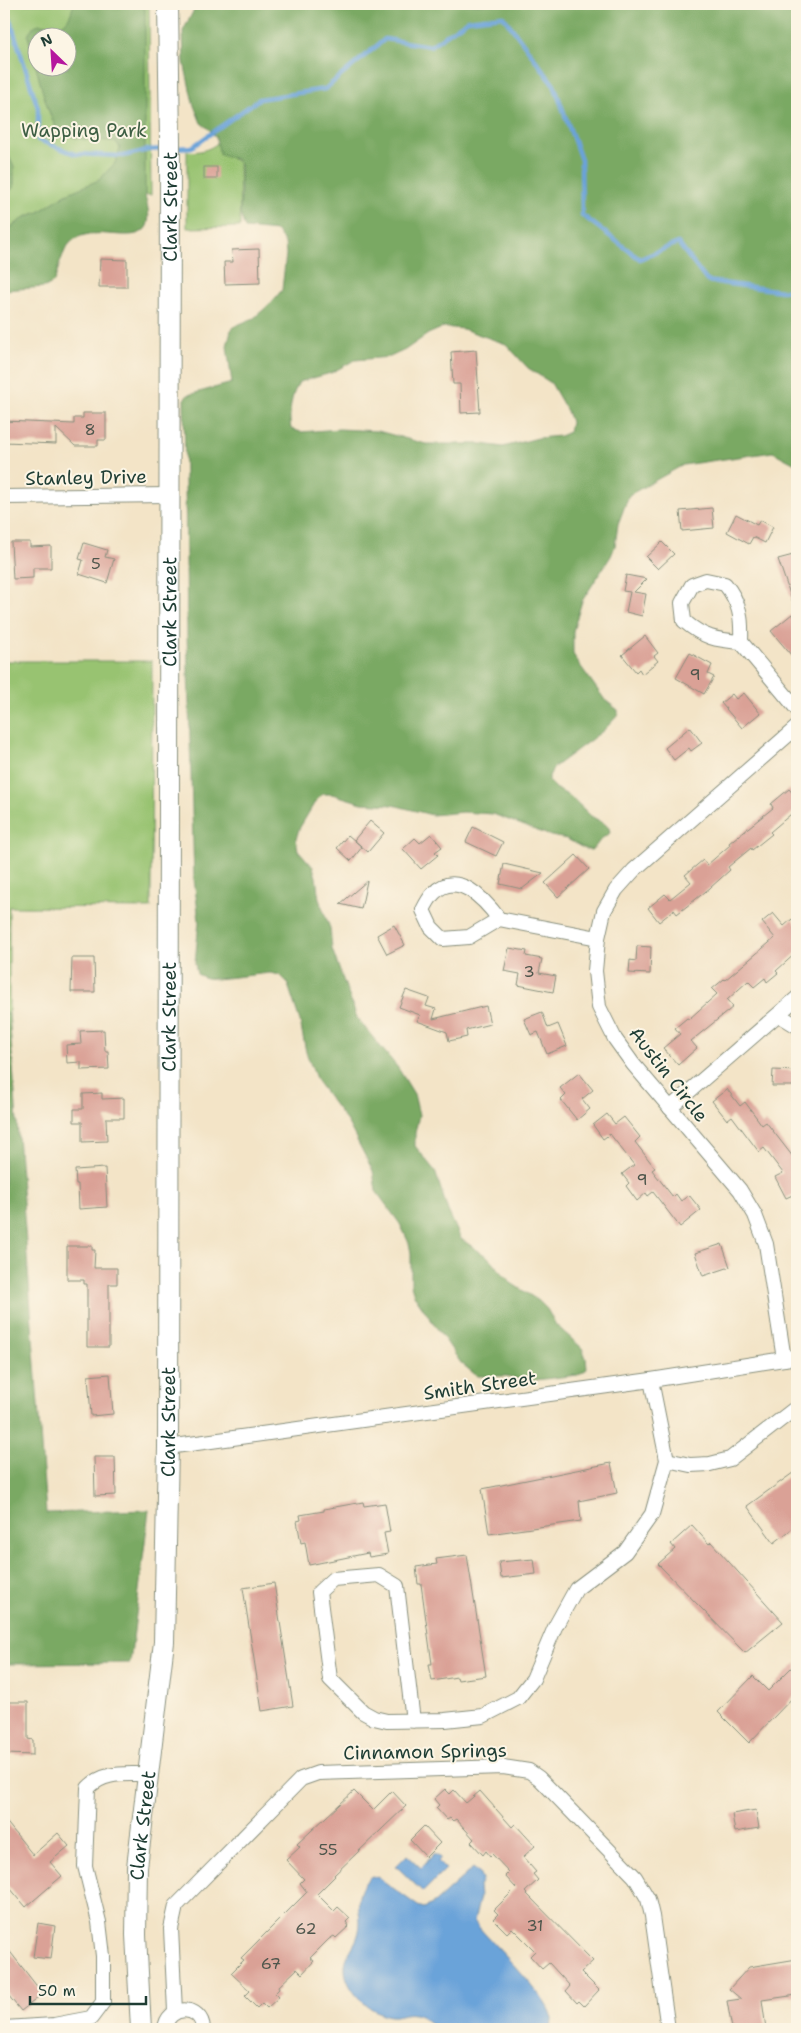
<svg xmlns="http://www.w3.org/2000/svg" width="801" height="2033" viewBox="0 0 801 2033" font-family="'Shantell Sans',sans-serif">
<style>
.green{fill:#98c371;stroke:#5c8052;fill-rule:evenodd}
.forest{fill:#7aa963;stroke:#4c734c;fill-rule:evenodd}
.water{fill:#6aa3d9;stroke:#447086}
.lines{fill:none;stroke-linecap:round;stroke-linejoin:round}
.stream{stroke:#6aa3d9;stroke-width:4.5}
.building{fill:#daa196}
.street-casing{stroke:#89907e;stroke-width:16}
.secondary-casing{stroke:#89907e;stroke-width:22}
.street{stroke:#fff;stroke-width:14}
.secondary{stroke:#fff;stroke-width:20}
.labels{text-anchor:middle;stroke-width:4;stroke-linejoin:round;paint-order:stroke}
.number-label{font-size:16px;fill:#4e564c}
.park-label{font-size:19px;fill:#3d5e43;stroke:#fcf5e5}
.street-label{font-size:19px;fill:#1f3d34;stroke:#fcf5e5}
</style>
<rect width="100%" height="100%" fill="#fcf5e5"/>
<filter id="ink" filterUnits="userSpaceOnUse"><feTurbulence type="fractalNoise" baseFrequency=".02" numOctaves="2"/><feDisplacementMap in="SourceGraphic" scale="10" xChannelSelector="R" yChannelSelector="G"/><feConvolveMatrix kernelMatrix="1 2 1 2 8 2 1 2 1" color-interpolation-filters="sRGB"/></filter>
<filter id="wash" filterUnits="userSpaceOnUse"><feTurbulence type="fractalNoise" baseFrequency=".0096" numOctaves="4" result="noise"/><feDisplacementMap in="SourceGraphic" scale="20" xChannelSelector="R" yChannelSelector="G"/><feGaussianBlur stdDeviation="1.12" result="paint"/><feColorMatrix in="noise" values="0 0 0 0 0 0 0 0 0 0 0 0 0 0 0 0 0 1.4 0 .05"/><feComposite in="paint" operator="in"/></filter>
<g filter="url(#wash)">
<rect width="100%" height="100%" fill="#f3e4c7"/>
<!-- green -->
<g class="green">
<path d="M4,4H149L151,195L63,196L39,212L25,217L4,233ZM38,38H68V68H38Z"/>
<path d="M231,131L232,159L239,161L240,227L187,228V151C207,154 218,144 231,131Z"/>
<path d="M4,661H152L151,908L9,907V1013H4Z"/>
</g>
<!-- forest -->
<g class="forest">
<path d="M74,4H145V195C147,204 151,217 147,226C137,247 92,222 71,242C62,251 58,270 54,282L45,287L4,290V233L25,217L39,212L66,194L99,180L115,163L120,148L117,143L112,141C96,140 69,141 57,128C47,116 33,54 28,36C37,10 55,38 68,19C71,15 72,9 74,4ZM38,38H68V68H38Z"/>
<path d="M197,4H797V465L773,452L683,465L629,495L618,524L615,546L611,556L582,601L573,631V654L579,664L605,700L618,710V715L604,730L554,767L549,776V781L557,789L571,797L591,816L605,824L609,828L610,833L601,839L595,847L591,850L585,849L567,839L551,836L493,814L463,812L432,815L393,805L362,803L332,794H322L315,802L299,829L296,839L298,850L313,867L316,877L319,899L330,928L332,949L357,1018L398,1068L414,1094L419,1115L415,1133V1146L435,1171L448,1211L461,1239L489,1258L511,1283L539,1301L547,1309L556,1325L582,1348L586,1358L587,1369L578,1375L527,1381L507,1376H477L461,1363L414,1295L411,1285V1253L409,1243L400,1224L376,1191L373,1171L348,1123L317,1081L306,1052L300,1021L287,982L280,975L270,973L217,979L206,978L197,974L195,963L199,921L194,879L187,635L184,399L188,395L232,383L227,346L231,330L235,326L254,318L271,303L282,290L286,254L285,243L277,231L245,228L240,213L241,195L240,163L236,159L220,155L216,138L210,130L201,123L193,103L184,62L183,31ZM444,327L463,329L506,344L528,368L551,383L567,411L571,422L569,432L560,436L538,438L503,447L482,444H426L378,431L339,429L301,432L291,429C288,413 291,396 299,382L331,373L355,360L390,357L405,350L428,334Z"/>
<path d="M4,147L14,167V187L4,197Z"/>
<path d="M4,1013H9L46,1513L149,1510L130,1663L4,1664Z"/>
</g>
<!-- water -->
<g class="water">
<path d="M435,1853L441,1858L438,1861L446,1869L423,1892L396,1866L407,1855L421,1868Z"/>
<path d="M473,1868L479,1873L482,1880L479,1886L480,1897L474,1921C492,1945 546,1993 552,2018C552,2021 551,2026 551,2029C523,2029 495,2029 467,2029C459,2029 447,2031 440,2029C430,2025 425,2016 414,2014C405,2012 399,2017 391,2016C370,2014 344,1989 345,1967C345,1955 355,1946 358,1935C365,1913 349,1900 369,1878L372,1876L379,1878L418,1906L424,1908L434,1903Z"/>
</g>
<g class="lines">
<!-- stream -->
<g class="stream">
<path d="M5,4L38,108V140L75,154L123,156L148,150L164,149"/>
<path d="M174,148L192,147L259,99L325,89L385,39L430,46L468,20L503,16L554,85L581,160L582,215L640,259L678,243L707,281L782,291L797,289"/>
</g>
</g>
<g id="blocks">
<!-- building -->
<g class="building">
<rect x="204" y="167" width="13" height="12"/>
<path d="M259,249L260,283L225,284L224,262H233L232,250Z"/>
<path d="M100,259L127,260V287H99Z"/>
<path d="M476,350L480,412L461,413L460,384H453L451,352Z"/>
<path d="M83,413H106V440H98V446H75L56,428V444L4,442V421L74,424V418H83Z"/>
<path d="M712,508L714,528L682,531L680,511Z"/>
<path d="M736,514L757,525L760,520L773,527L765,543L753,537L749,544L727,532Z"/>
<path d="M11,542H30V547L51,546V568H33V578L13,579Z"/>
<path d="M662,542L674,554L658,569L646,557Z"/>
<path d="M84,543L107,550L105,557L114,559L107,583L79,574L83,560L79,559Z"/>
<path d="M797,554V605L794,606L778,559Z"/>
<path d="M626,575L647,579L634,592L646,594L642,616L626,612L630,592L623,591Z"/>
<path d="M792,614L797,621V662L771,631Z"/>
<path d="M645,636L658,653L654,656L658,661L642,674L639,669L636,672L622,655Z"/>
<path d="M690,653L712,665L708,674L714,677L704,694L676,678Z"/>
<path d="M744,693L760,713L742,728L721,703L732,694L736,699Z"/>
<path d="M690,727L702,743L691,751L689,748L674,760L665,748Z"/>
<path d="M789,789L797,798V809L770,832L772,834L752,850L751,848L728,867L730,870L710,888L677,914L674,910L659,922L648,908L665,894L670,899L691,882L685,875L703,860L707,865L730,845L729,843L773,808L771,804Z"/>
<path d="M370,821L384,833L368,852L354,840Z"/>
<path d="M473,827L503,842L496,856L466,842Z"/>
<path d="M431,834L442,847L435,852L438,855L421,869L403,849L415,838L420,843Z"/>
<path d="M348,835L362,847L351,861L337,848Z"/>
<path d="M576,855L589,869L558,897L545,883Z"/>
<path d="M504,864L543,873L522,889L500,884Z"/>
<path d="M367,881L361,909L340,904Z"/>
<path d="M773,913L784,926L792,919L797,925V952L776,971L778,973L767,982L765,978L754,987L748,981L727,1000L733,1007L691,1041L697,1048L678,1065L663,1048L680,1034L675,1028L687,1018L689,1019L717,994L712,989L724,979L725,980L775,938L762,922Z"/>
<path d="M394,925L405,945L387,954L377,935Z"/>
<path d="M637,946L651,947L650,974L629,973L630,960L636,961Z"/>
<path d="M509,948L527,951L526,956L542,959L539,973L556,976L553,992L518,985L520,974L504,971Z"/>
<path d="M72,958H94L95,992H71Z"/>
<path d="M406,990L429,998L426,1006L436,1009L433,1019L486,1006L490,1024L466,1030L467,1037L449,1041L447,1032L417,1021L420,1015L399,1007Z"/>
<path d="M542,1012L548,1028L558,1024L567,1046L547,1054L538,1032L531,1035L524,1019Z"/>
<path d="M104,1030L105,1051H108L109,1069L81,1070V1062L67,1063L66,1045L81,1044L80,1031Z"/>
<path d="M773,1070L797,1071V1086H772Z"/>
<path d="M579,1073L593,1090L582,1099L590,1109L577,1120L561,1100L566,1095L560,1088Z"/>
<path d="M727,1089L740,1106L745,1102L762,1125L766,1122L797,1162V1193L786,1198L775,1177L783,1173L764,1148L759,1152L732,1116L727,1120L712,1101Z"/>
<path d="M102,1093V1099L124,1098V1118H106L107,1141L82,1142V1122H74V1109H83V1094Z"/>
<path d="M607,1114L615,1124L624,1117L640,1137L635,1142L655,1168L652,1170L673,1197L676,1194L681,1201L689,1195L701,1210L680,1227L653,1192L648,1196L646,1193L637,1201L626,1186L629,1183L622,1174L634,1165L610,1134L603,1139L593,1125Z"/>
<path d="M105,1168L107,1207L79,1209L78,1184H76L75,1170Z"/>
<path d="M722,1244L730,1267L703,1276L695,1253Z"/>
<path d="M67,1246H92V1250H95L94,1268H117V1284H109V1347H87V1284H84V1280H67Z"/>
<path d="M110,1374L113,1414L91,1416L88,1376Z"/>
<path d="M94,1457H115L116,1495L95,1496Z"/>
<path d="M611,1463L617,1493L579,1501L581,1521L489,1534L482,1489Z"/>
<path d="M797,1470V1525L774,1543L747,1506Z"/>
<path d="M363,1502L364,1506L385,1503L390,1532L384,1533L388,1554L369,1557L368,1553L309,1565L305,1542L301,1543L297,1521L301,1520L300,1515L324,1511V1509Z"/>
<path d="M692,1525L709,1544L711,1542L783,1622L745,1653L658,1564L675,1549L671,1544Z"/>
<path d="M467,1555L486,1676L458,1680L457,1677L432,1681L429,1664H432L421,1584H418L416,1567L437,1564L436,1559Z"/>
<path d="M534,1559L536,1574L501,1578L499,1562Z"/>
<path d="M274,1583L293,1706L262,1711L243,1588Z"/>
<path d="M797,1662V1693L749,1743L718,1712L753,1676L768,1691Z"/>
<path d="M4,1702H28V1739L33,1740V1755L6,1754V1751H4Z"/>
<path d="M445,1789L450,1794L454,1790L466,1803L480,1791L512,1827L515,1824L535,1846L523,1857L536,1872L533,1874L538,1880L525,1892L593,1961L581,1972L599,1990L584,2006L579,2001L577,2003L566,1991L570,1986L549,1963L542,1969L530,1956L535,1951L512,1928L507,1933L493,1919L498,1914L494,1910L516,1888L505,1876L509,1872L492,1854L490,1856L486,1851L483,1855L471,1842L474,1839L456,1819L453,1821L450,1818L447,1820L436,1808L439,1805L434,1799Z"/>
<path d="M354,1791L373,1810L392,1791L406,1806L334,1875L335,1876L317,1894L334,1911L338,1907L350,1918L346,1922L349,1926L336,1938L334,1936L329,1939L310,1958L314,1961L302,1974L297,1969L278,1987L279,1989L275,1993L279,1997L267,2008L262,2003L257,2008L245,1996L250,1991L231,1973L244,1960L241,1958L307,1892L300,1883L304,1879L286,1860L300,1847L297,1844Z"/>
<path d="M756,1810L759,1828L735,1832L732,1814Z"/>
<path d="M4,1819L33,1855L58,1833L69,1846L50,1862L62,1876L26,1907L4,1881Z"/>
<path d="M424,1826L440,1843L426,1857L410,1840Z"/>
<path d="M38,1923L55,1926L51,1959L33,1957Z"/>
<path d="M4,1944L43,1994L21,2011L4,1990Z"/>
<path d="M797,1959V1995L762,2000L766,2029H732L727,2001L741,1999L729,1989L749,1967Z"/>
</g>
</g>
</g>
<g filter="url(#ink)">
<use href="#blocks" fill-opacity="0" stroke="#89907e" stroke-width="1"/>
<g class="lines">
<defs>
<g id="street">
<path d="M4,497L169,495"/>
<path d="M741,642C716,640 704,638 684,621L682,603L692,585L706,580L725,584C740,603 742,617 741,642L797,709"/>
<path d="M499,919L469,937L443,939L431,927L423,910C426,904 429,898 434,893C457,869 485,900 499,919L598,938"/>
<path d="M779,1015L797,1026"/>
<path d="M670,1108L797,998"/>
<path d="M784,1359L766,1244L755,1215L740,1190L633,1064L615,1039L599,1007L595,971L598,938L604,911L616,890L634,870L797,727"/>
<path d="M168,1447L651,1380L797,1357"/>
<path d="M667,1460L690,1465L710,1464L730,1459L797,1407"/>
<path d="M413,1721L397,1586L379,1575L333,1579L319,1592L330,1679L363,1712L374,1718L387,1721L445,1720L483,1716L518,1698L533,1679L555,1627L576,1589L625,1552L652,1514L667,1460L651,1380"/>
<path d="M175,2011L171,1929L176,1906L301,1779L318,1773L503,1767L529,1771L539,1778L635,1877L648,1899L652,1916L668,2029"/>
<path d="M4,2028L54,2025L91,2018L103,2002V1956L99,1922L85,1866L88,1788C105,1770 127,1775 149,1774"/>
<path d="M165,2029C167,2004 202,2004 203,2029"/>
</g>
<g id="secondary">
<path id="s1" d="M141,2029L136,1935L137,1867L164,1642L168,1447L170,142L168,4"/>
</g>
</defs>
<!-- street casing -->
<use href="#street" class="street-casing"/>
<!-- secondary casing -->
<use href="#secondary" class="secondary-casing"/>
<!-- street -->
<use href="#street" class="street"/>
<!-- secondary -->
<use href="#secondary" class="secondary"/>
</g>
</g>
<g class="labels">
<!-- number labels -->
<g class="number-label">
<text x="90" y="435">8</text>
<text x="96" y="569">5</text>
<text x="695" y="680">9</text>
<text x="529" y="977">3</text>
<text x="642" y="1185">9</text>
<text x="328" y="1855">55</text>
<text x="535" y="1931">31</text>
<text x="306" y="1934">62</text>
<text x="271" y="1969">67</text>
</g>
<!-- park labels -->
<g class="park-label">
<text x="84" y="137">Wapping Park</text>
</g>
<!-- street labels -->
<g class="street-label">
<text dy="7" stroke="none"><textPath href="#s1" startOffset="1824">Clark Street</textPath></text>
<text transform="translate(86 477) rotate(-1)" y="7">Stanley Drive</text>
<text dy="7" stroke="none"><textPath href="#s1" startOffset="1419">Clark Street</textPath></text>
<text dy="7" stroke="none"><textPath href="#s1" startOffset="1014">Clark Street</textPath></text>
<text transform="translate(669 1074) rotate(52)" y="7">Austin Circle</text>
<text transform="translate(480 1385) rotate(-8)" y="7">Smith Street</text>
<text dy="7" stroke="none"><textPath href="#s1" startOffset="609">Clark Street</textPath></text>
<text transform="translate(425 1751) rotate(-1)" y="7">Cinnamon Springs</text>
<text dy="7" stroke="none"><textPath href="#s1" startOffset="204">Clark Street</textPath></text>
</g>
</g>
<!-- margin -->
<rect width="801" height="2033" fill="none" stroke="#fcf5e5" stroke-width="20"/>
<!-- north arrow -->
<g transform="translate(52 52) rotate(335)"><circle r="24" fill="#fcf5e5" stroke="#a4ab9e"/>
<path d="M0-4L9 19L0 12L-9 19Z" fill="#b5179e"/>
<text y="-8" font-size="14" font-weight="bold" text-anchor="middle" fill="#1f3d34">N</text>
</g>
<!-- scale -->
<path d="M30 1996v8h116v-8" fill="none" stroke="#1f3d34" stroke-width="2.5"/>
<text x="38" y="1996" font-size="15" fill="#1f3d34" stroke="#fcf5e5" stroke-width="4" paint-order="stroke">50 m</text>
</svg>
